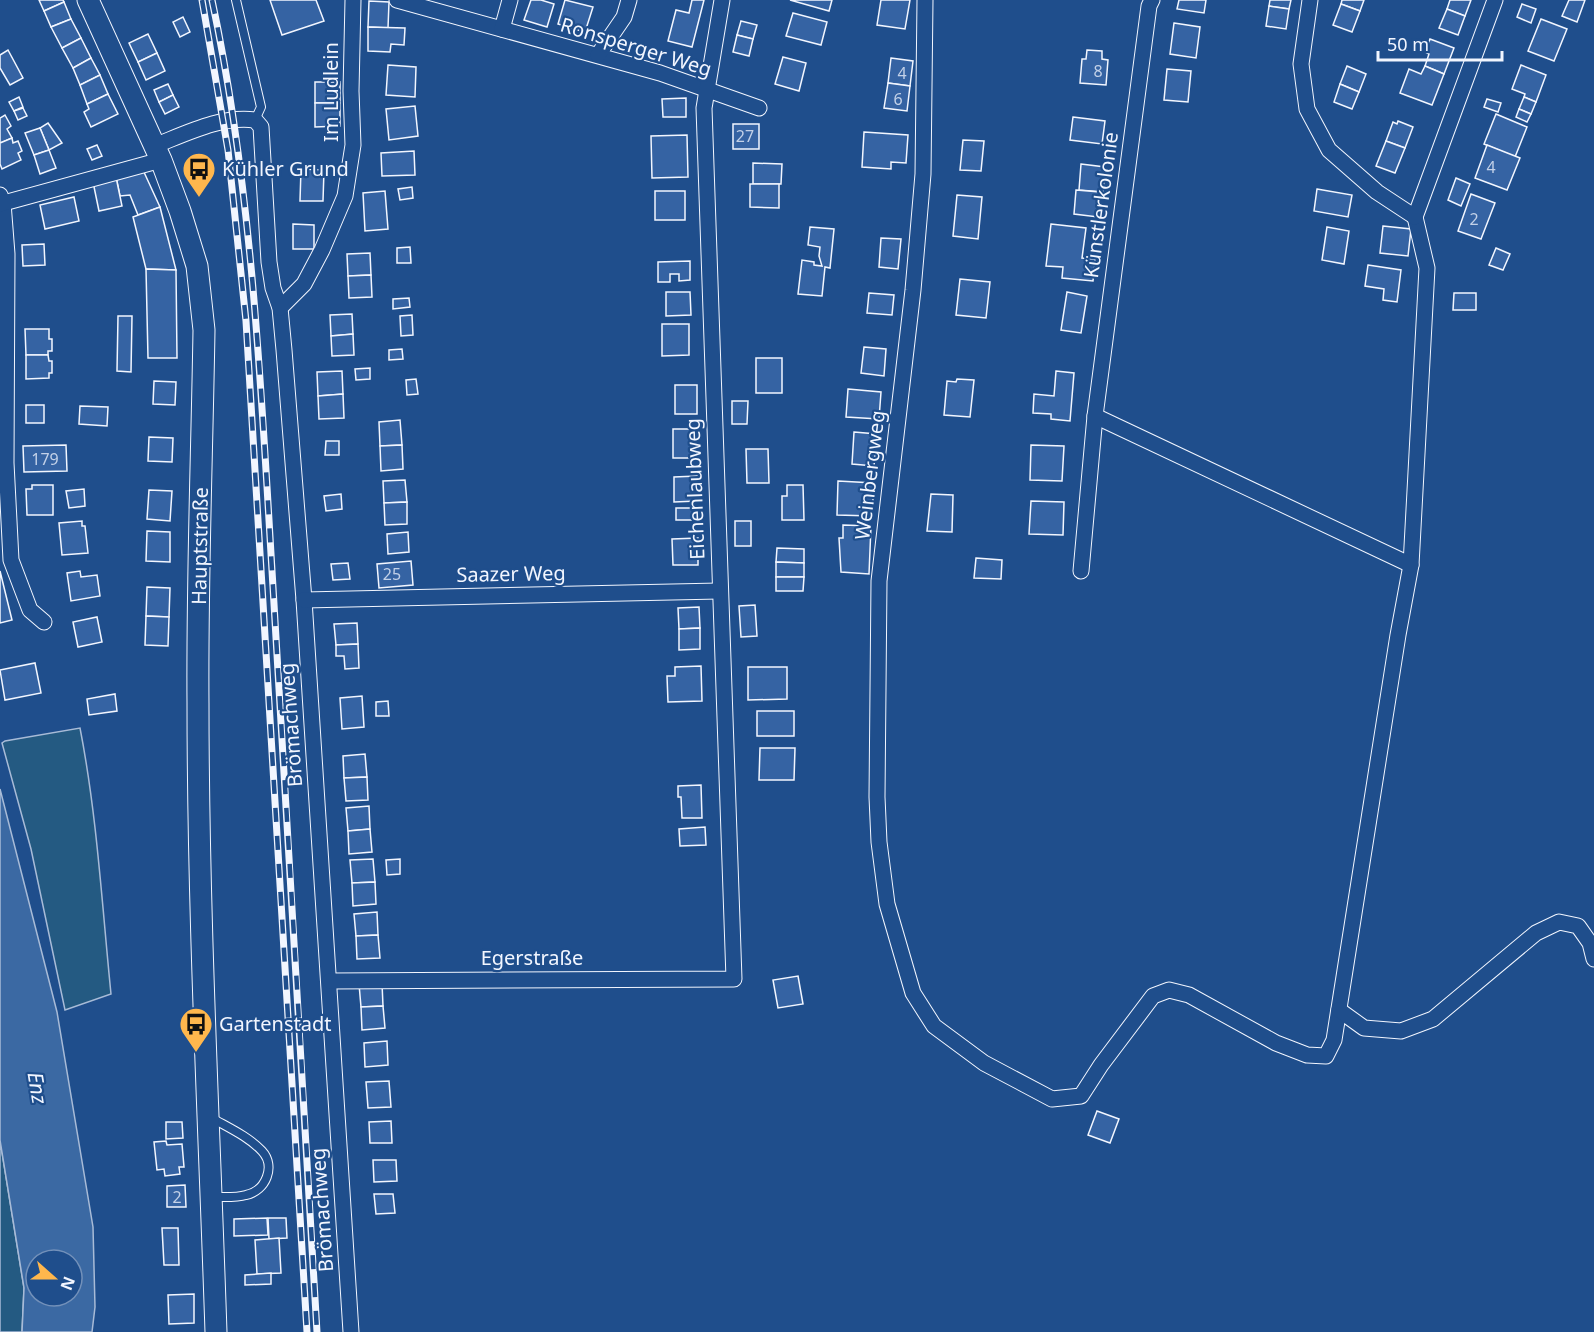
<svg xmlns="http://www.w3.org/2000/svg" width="1594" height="1332" viewBox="0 0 1594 1332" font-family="'Noto Sans',sans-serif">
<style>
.green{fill:#245a82;stroke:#a8bbd7;stroke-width:1.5}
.water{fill:#3b69a3;stroke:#a8bbd7;stroke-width:1.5;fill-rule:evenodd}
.building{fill:#3563a3;stroke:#f2f6ff;stroke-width:1.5}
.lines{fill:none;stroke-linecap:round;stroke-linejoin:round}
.lane-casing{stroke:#f2f6ff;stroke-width:10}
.street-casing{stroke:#f2f6ff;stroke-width:17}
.secondary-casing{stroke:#f2f6ff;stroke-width:23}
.lane{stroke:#1f4e8c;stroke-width:8}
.street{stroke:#1f4e8c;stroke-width:15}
.secondary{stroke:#1f4e8c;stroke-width:21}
.rail-casing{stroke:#f2f6ff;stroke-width:7}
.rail{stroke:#1f4e8c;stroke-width:4.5;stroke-dasharray:14;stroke-linecap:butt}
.labels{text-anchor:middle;stroke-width:4.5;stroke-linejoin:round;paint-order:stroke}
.number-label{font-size:16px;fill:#c3d1e8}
.street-label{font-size:20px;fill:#f2f6ff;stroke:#1f4e8c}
.poi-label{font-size:20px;fill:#f2f6ff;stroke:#1f4e8c;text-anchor:start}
.water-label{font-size:21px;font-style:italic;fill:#f2f6ff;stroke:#1f4e8c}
</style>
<rect width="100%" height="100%" fill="#1f4e8c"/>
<!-- green -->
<g class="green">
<path d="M80,728C97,815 102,905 111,994L65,1010L31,849L2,743L5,741Z"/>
<path d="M0,1140L24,1288L22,1332H0Z"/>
</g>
<!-- water -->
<path class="water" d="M0,789L57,1012L93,1227L95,1307L92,1332H22L24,1288L0,1140ZM36,1260H72V1296H36Z"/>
<!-- building -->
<g class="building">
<path d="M39,0H63L64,2L44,11Z"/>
<path d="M270,0H316L324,21L282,35Z"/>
<path d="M531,0H541L554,4L547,27L524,20Z"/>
<path d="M565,0L593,7L585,32L558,24Z"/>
<path d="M692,0H704L692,47L668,41L676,10L689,13Z"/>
<path d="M790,0H832L829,11Z"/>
<path d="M881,0H910L905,29L877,25Z"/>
<path d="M1179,0H1206L1204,13L1177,9Z"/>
<path d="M1270,0H1291L1289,9L1269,6Z"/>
<path d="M1342,0H1364L1360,11L1341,4Z"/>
<path d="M1450,0H1471L1465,16L1447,9Z"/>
<path d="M1569,0H1585L1577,22L1562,16Z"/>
<path d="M369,1L389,2L388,28L368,27Z"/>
<path d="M64,2L71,19L51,27L44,11Z"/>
<path d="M1341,4L1360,11L1352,32L1333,25Z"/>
<path d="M1522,4L1536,9L1531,23L1517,17Z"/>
<path d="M1269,6L1289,9L1286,29L1266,26Z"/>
<path d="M1447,9L1465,16L1458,35L1439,28Z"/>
<path d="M793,13L827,22L821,45L786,36Z"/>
<path d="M183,17L190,32L180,37L173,22Z"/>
<path d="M71,19L81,38L62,48L51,27Z"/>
<path d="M1541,19L1567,29L1554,61L1528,51Z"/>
<path d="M741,21L757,25L753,39L737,35Z"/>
<path d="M1174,23L1200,27L1196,58L1170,54Z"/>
<path d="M368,27L405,28L404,45L391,44L390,52L368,51Z"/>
<path d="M148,34L157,53L138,62L129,43Z"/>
<path d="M737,35L753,39L749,56L733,52Z"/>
<path d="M81,38L91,58L73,68L62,48Z"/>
<path d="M1430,39L1454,48L1444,74L1425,66L1429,54L1425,52Z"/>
<path d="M8,50L23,78L10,85L0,68V55Z"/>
<path d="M1087,50L1102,51V59L1108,60L1106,85L1080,83L1082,59H1086Z"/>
<path d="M157,53L165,71L146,80L138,62Z"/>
<path d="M783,57L806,63L799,91L775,84Z"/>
<path d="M91,58L100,75L80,85L73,68Z"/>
<path d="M891,58L913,61L910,86L888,83Z"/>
<path d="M388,65L416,67L415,97L386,95Z"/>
<path d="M1521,65L1546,75L1536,102L1524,97L1525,94L1512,89Z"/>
<path d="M1347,66L1366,74L1359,92L1340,84Z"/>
<path d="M1425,66L1444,74L1432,105L1400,93L1409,69L1421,74Z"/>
<path d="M1167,69L1191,71L1188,102L1164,100Z"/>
<path d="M100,75L108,94L87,104L80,85Z"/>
<rect x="315" y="82" width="25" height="21"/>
<path d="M888,83L910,86L907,111L884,108Z"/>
<path d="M168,84L173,95L159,102L154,90Z"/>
<path d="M1340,84L1359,92L1352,109L1334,102Z"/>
<path d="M108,94L118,114L91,127L84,112L89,109L87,104Z"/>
<path d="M173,95L179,107L165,114L159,102Z"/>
<path d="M19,97L23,107L14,111L9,102Z"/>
<path d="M1524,97L1536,102L1531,114L1519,109Z"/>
<path d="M686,98V117H663L662,99Z"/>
<path d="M1487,99L1501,103L1498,112L1484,107Z"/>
<path d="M315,103H340V126L315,127Z"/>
<path d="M415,106L418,136L389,140L386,109Z"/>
<path d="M23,108L27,116L18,120L14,111Z"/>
<path d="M1519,109L1531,114L1527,122L1516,117Z"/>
<path d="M1496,114L1527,127L1515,157L1484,144Z"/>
<path d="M5,115L11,126L7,129L12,138L0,143V118Z"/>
<path d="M1073,117L1105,121L1102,144L1070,140Z"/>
<path d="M1398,121L1413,127L1405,148L1386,141L1393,122L1397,124Z"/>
<path d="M48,123L62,143L49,150L40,128Z"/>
<rect x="733" y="124" width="26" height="25"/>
<path d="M40,128L49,150L34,155L25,133Z"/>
<path d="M864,132L908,135L906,163L891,162V169L862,167Z"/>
<path d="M687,135L688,177L652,178L651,136Z"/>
<path d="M12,138L13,143L18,141L22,151L18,153L21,160L2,169L0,164V143Z"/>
<path d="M963,140L984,141L981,171L960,170Z"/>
<path d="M1386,141L1405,148L1395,173L1376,166Z"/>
<path d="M97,145L102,156L92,160L87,149Z"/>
<path d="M1487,145L1520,158L1507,190L1475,178Z"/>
<path d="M49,150L56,168L40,174L34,155Z"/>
<path d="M414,151L415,175L382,176L381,153Z"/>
<path d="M753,163L782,164L781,184H753Z"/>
<path d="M1081,164L1105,167L1103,192L1079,190Z"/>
<path d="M301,169L324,170L323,201H300Z"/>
<path d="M143,170L160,207L138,215L130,195L120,196L116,177Z"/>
<path d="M116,177L122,206L99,211L93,182Z"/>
<path d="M1456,178L1470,184L1461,206L1448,200Z"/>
<path d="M750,184H779V208L750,207Z"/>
<path d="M412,187L413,198L400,200L398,189Z"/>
<path d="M1317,189L1352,195L1348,217L1314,211Z"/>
<path d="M1076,190L1100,192L1098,217L1074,214Z"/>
<path d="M385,191L388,229L365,231L363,193Z"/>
<rect x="655" y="191" width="30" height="29"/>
<path d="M1471,194L1495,203L1481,239L1458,231Z"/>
<path d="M957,195L982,197L978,239L953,236Z"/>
<path d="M74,197L79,221L45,229L40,205Z"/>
<path d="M160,207L176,270L146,269L133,217Z"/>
<path d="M293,224L314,225V249H293Z"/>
<path d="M1051,224L1086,228L1082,258L1095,259L1093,281L1062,278L1063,267L1046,266Z"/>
<path d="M1383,226L1411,229L1408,256L1380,253Z"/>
<path d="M810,227L834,229L830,268L825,267L822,296L798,294L802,260L814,262V265L822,266L819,256L820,247L808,245Z"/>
<path d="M1327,227L1349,231L1344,264L1322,260Z"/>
<path d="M881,238L901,239L898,269L879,267Z"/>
<path d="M44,244L45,265L23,266L22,245Z"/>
<path d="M410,247L411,263H397V248Z"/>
<path d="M1496,248L1510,254L1503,270L1489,265Z"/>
<path d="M370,253L371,275L348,276L347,254Z"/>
<path d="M690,261V280L679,281V274H670V282H658V262Z"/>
<path d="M1368,265L1401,270L1397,302L1383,300L1384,289L1365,286Z"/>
<path d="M146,269L176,270L177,358H148Z"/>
<path d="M371,275L372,297L349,298L348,276Z"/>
<path d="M960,279L990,282L986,318L956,315Z"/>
<path d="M666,292H690L691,315L666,316Z"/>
<path d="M1067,292L1087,296L1081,333L1061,330Z"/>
<path d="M869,293L894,295L892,315L867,313Z"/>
<path d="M1454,293H1476V310H1453Z"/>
<path d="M409,298L410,307L393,309V299Z"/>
<path d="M352,314L353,334L331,336L330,315Z"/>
<path d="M412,315L413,335L401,336L400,316Z"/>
<path d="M118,316H132L131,372L117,371Z"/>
<path d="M662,324H689V355L662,356Z"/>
<path d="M25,329H49V339H52V351H48V355H26Z"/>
<path d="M353,334L354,355L332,356L331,336Z"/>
<path d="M864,347L886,349L884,376L861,373Z"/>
<path d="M402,349L403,359L389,360V350Z"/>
<path d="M26,355H48L49,361H52V373H49V378L26,379Z"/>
<rect x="756" y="358" width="26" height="35"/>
<path d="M370,368V379L356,380L355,369Z"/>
<path d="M342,371L343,394L318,396L317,372Z"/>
<path d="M1056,371L1074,373L1070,421L1051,419V414L1033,413L1034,394L1054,396Z"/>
<path d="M416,379L418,394L407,395L406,380Z"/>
<path d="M957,379L974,380L970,417L944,415L947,381L956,382Z"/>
<path d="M154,381L176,382L175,405L153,404Z"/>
<rect x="675" y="385" width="22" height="29"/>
<path d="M848,389L881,392L879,419L846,417Z"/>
<path d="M343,394L344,418L319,419L318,396Z"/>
<path d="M732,401H748L747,424H732Z"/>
<rect x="26" y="405" width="18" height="18"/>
<path d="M80,406L108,407L107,426L79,424Z"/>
<path d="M400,420L402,445L380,446L379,422Z"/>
<rect x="673" y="429" width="23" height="29"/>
<path d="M854,432L877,434L874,466L852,464Z"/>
<path d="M149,437L173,438L172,462L148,461Z"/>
<path d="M326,441H339V455H325Z"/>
<path d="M66,445L67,471L24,472L23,446Z"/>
<path d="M402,445L403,469L381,471L380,446Z"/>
<path d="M1031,445L1064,446L1062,481L1030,480Z"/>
<path d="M746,449H768L769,483H747Z"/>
<path d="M697,476V501L674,502V477Z"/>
<path d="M405,480L407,502L384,503L383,481Z"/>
<path d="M838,481L874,483L872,516L837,515Z"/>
<path d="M32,485H53V515H27L26,489H32Z"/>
<path d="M787,485H803L804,520H782V496H787Z"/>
<path d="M84,489L85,506L69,508L66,491Z"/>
<path d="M149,490L172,491L170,521L147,519Z"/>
<path d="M341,494L342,509L326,511L324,496Z"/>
<path d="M931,494L953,495L952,532L927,531Z"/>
<path d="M1031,501L1064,502L1063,535L1029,534Z"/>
<path d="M407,502V524L385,525L384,503Z"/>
<rect x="676" y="508" width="18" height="12"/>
<path d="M82,521V526H85L88,553L62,555L59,523Z"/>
<rect x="735" y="521" width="16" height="25"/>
<path d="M843,525L871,526L869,574L841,572L839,538H843Z"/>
<path d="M147,531L170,532V562L146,561Z"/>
<path d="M408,532L409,552L388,554L387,534Z"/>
<path d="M698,538V565H673L672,539Z"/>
<path d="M777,548L804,549V563L776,562Z"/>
<path d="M976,558L1002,560L1001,579L974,578Z"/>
<path d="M411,561L413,585L379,588L377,564Z"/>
<path d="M776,562L804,563V577H776Z"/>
<path d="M348,563L350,579L333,580L331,564Z"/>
<path d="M0,571L12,620L0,623Z"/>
<path d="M80,571L81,577L97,575L100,596L71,601L67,573Z"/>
<path d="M776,577H804L803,591H776Z"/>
<path d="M147,587L170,588L169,617L146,616Z"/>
<path d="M755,605L757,636L741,637L739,606Z"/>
<path d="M699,607L700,628L679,629L678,608Z"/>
<path d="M146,616L169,617L168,646L145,645Z"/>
<path d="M97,617L102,642L78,647L73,622Z"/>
<path d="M357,623L358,644L336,645L334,624Z"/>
<path d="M700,628V649L679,650V629Z"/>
<path d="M358,644L359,668L345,669L344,656H336V645Z"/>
<path d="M35,663L41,693L5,700L0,670Z"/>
<path d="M701,666L702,701L668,702L667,676H675V667Z"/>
<path d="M748,667H787V699L748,700Z"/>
<path d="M115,694L117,711L89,715L87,699Z"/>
<path d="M362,696L364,727L342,729L340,698Z"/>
<path d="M388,701L389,716H376V702Z"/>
<rect x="757" y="711" width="37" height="25"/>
<path d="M760,748H795L794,780H759Z"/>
<path d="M365,754L367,777L344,778L343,756Z"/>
<path d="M367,777L368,800L346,801L344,778Z"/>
<path d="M701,785L702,818H682L681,797H678V786Z"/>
<path d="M369,806L370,829L348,831L346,808Z"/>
<path d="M705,827L706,845L680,846L679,829Z"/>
<path d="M370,829L372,852L349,854L348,831Z"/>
<path d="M373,859L375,882L352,883L350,860Z"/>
<path d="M400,859V874L387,875L386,860Z"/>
<path d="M375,882L376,904L353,906L352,883Z"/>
<path d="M377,912L378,935L356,936L354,914Z"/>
<path d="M378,935L380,958L357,959L356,936Z"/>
<path d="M798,976L803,1004L778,1008L773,980Z"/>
<path d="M382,983L383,1006L361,1007L359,984Z"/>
<path d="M383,1006L385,1028L362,1030L361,1007Z"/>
<path d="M387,1041L388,1065L365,1067L364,1043Z"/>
<path d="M389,1081L391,1107L368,1108L366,1082Z"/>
<path d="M1097,1111L1119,1119L1110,1143L1088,1135Z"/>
<path d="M391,1121L392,1143H370L369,1122Z"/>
<path d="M166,1122H182L183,1138L166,1139Z"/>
<path d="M166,1141L167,1145L182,1144L184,1167H179L180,1174L165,1176L164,1169L157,1170L154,1142Z"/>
<path d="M373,1160H396L397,1181L374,1182Z"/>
<path d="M185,1185L186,1207H167V1186Z"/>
<path d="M374,1194H393L395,1213L376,1214Z"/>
<path d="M267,1218L268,1235L234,1236V1219Z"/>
<path d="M268,1218H286L287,1238L269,1239Z"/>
<path d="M162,1228H178L179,1265H164Z"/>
<path d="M279,1238L281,1273L257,1274L255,1240Z"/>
<path d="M271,1273V1284L245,1285V1275Z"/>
<path d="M194,1294V1323L169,1324L168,1295Z"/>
</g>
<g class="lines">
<defs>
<g id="lane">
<path d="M236,0L261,107L255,120"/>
<path d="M210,1117C227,1127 248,1136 262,1151C276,1166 266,1191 246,1195C236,1198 224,1197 213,1197"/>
</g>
<g id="street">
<path d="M397,0L660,73L759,108"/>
<path d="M925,0L923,174L913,290L879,581L877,797L879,842L887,904L913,993L934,1026L984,1063L1052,1099L1081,1096L1101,1065L1153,996L1169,990L1189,995L1276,1043L1307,1055L1326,1056L1334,1040L1398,635L1411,565L1427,268L1415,217"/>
<path d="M1310,0L1301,64L1307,109L1329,150L1377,192L1415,217"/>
<path d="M502,29L510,0"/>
<path d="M598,55L624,17L629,0"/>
<path d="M154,146C185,134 222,115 255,120L261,127L269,262L273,288L280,308L284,350L304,600L351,1332"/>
<path d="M0,195L3,203L7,254L6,463L11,560L30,610L44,622"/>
<path d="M0,204L161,160"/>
<path d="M1415,217L1495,0"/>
<path d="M280,308L304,284L322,250L345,196L353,145L351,91L353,0"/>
<path d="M1095,416L1411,565"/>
<path d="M1081,571L1095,416L1149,6L1152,0"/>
<path d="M304,600L719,591"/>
<path d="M330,981L734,979L704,108L722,0"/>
<path d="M1339,1010L1364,1028L1401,1031L1433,1019L1536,933L1559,922L1578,926L1590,943L1594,959"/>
</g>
<path id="secondary" d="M88,0L161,160L180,211L197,266L204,330C202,454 197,578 198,703C198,912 209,1122 216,1332"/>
</defs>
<!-- lane casing -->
<use href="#lane" class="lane-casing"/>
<!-- street casing -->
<use href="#street" class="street-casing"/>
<!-- secondary casing -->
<use href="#secondary" class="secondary-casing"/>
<!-- lane -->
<use href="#lane" class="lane"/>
<!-- street -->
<use href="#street" class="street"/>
<!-- secondary -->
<use href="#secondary" class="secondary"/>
<defs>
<g id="rail">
<path d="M202,0L228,150L246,321L307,1332"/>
<path d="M212,0C253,193 261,391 273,587C288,836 303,1084 317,1332"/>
</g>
</defs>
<!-- rail casing -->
<use href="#rail" class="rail-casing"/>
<!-- rail -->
<use href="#rail" class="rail"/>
</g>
<!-- icons -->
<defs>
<symbol id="bus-pin" viewBox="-11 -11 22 30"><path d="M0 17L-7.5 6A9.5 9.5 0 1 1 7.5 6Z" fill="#ffb74d" stroke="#1f4e8c"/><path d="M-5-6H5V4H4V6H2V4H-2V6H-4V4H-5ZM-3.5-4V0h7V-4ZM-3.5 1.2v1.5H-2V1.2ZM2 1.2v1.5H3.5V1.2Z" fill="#111"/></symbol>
</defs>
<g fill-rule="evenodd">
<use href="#bus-pin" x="180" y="150" width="38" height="52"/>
<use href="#bus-pin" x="177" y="1005" width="38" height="52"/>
</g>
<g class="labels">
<!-- number labels -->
<g class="number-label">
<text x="1098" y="77">8</text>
<text x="902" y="79">4</text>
<text x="898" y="105">6</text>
<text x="745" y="142">27</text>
<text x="1491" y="173">4</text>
<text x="1474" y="225">2</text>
<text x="45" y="465">179</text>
<text x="392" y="580">25</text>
<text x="177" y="1203">2</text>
</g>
<!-- street labels -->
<g class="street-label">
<text transform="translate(636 47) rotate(17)" y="7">Ronsperger Weg</text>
<text transform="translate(331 92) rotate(-90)" y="7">Im Ludlein</text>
<text transform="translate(1101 205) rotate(-82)" y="7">Künstlerkolonie</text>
<text transform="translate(870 475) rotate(-83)" y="7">Weinbergweg</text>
<text transform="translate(695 489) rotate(-92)" y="7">Eichenlaubweg</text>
<text transform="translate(200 546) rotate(-89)" y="7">Hauptstraße</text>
<text transform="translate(511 574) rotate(-1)" y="7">Saazer Weg</text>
<text transform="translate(291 725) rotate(-94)" y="7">Brömachweg</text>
<text x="532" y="965">Egerstraße</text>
<text transform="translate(322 1210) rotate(-94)" y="7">Brömachweg</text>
</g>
<!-- poi labels -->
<g class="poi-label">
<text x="222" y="176">Kühler Grund</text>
<text x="219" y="1031">Gartenstadt</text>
</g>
<!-- water labels -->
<g class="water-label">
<text transform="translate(37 1088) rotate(81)" y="7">Enz</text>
</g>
</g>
<!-- north arrow -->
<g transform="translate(54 1278) rotate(111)"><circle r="28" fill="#1f4e8c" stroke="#7391ba" stroke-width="1.5"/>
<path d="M0-4.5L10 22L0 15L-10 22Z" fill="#ffb74d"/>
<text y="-9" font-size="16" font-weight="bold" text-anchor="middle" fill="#f2f6ff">N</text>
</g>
<!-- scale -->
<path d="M1378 51v9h124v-9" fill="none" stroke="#f2f6ff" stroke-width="3"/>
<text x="1387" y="51" font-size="18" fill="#f2f6ff" stroke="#1f4e8c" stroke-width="4.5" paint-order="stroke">50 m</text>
</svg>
